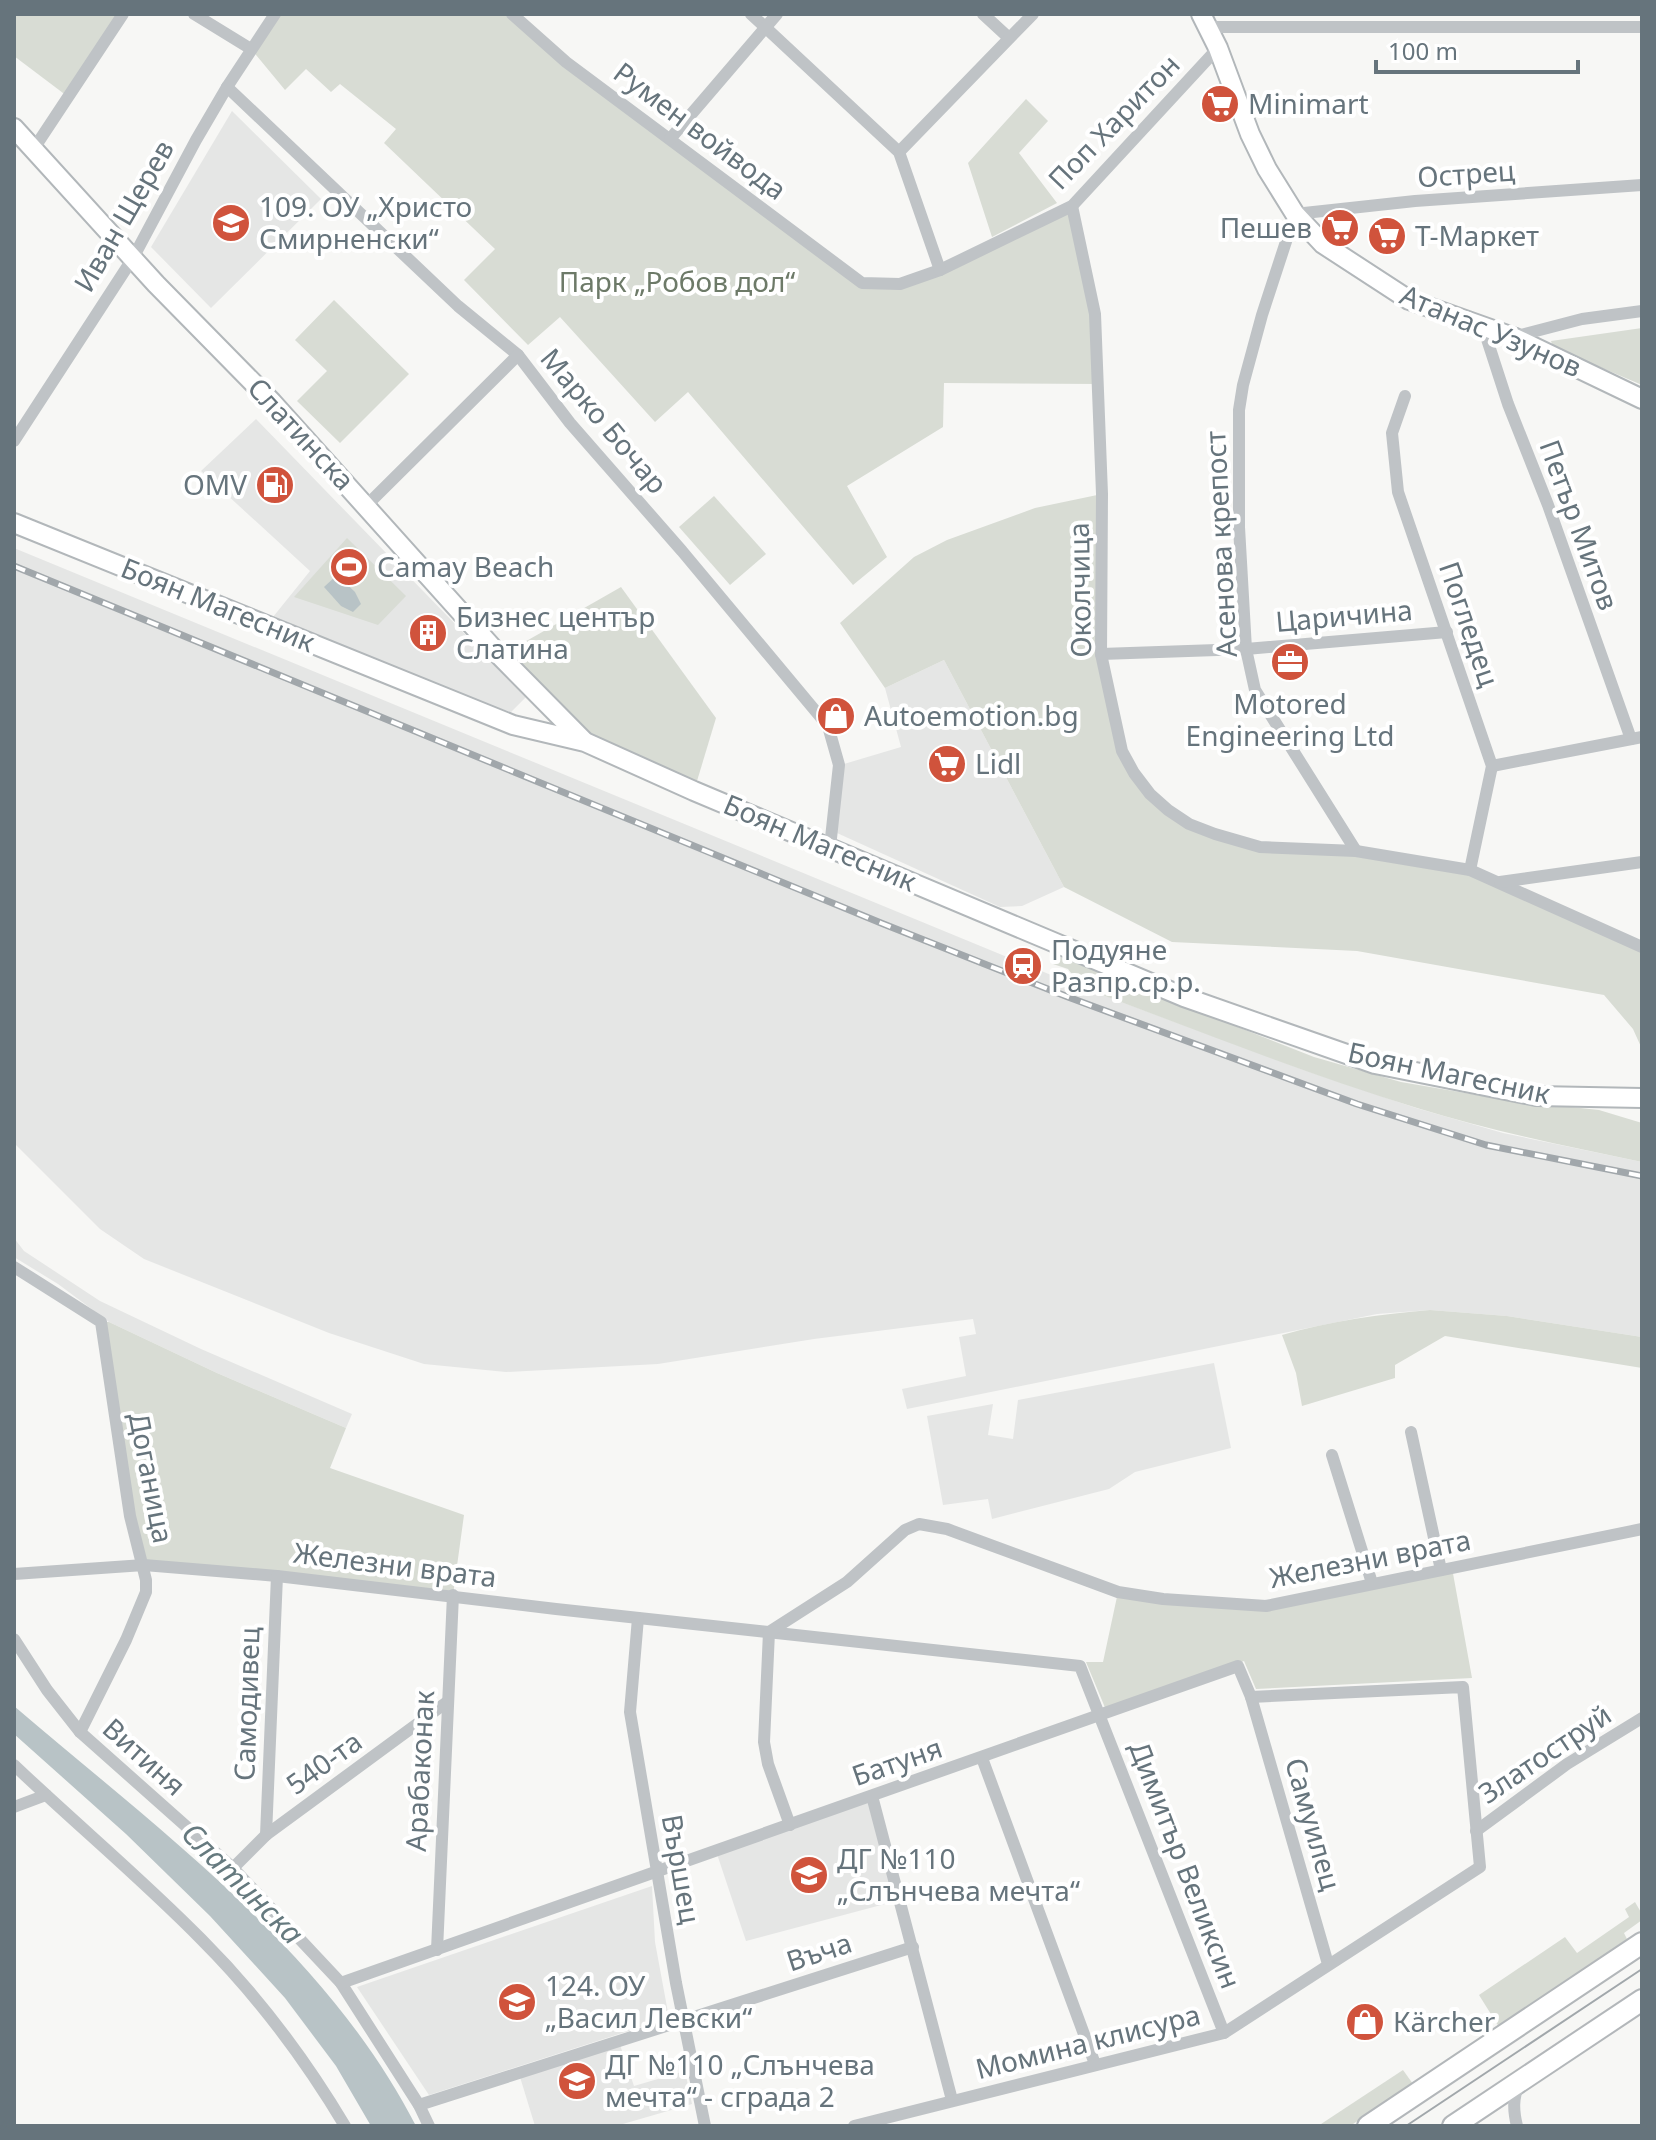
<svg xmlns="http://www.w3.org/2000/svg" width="1656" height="2140" viewBox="0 0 1656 2140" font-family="'Noto Sans',sans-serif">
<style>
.built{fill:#e5e6e5}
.green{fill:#d8dcd4}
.water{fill:#b8c3c6}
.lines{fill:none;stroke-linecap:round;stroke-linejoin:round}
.secondary-casing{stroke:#b2b7ba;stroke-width:22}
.primary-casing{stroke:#b3b7ba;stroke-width:24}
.street{stroke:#bfc3c6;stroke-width:12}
.secondary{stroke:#fff;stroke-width:18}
.primary{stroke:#fff;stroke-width:20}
.tram{stroke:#a1a7ab;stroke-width:2}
.rail-casing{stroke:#a1a7ab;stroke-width:7}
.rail{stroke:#fff;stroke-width:4;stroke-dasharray:12;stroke-linecap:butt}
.labels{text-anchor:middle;stroke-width:8;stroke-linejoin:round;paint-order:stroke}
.poi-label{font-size:28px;fill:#66747c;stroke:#fff;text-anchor:start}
.street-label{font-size:28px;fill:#66747c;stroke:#fff}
.park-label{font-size:28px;fill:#6d7a68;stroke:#fff}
.water-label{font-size:30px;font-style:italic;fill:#667a7f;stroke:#fff}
</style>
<rect width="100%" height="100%" fill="#f7f7f5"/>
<!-- built -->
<g class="built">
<path d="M232,111L321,199L211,308L151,247Z"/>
<path d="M256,419L526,697L511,712L466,697L273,617L310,571L201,471Z"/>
<path d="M14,548L1068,982L1304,1070L1416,1108L1503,1133L1642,1162V1337L1507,1316L1430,1310L1377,1314L907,1409L902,1389L966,1376L959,1337L976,1334L973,1319L814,1339L658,1364L506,1372L424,1364L329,1333L144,1259L100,1229L14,1143Z"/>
<path d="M944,660L1064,887L1022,906L1000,907L837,833L844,764L901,747L885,688Z"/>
<path d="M14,1238L24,1251L100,1301L201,1349L352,1414L346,1428L217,1373L109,1322L58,1284L14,1257Z"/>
<path d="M1214,1363L1231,1448L1135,1472L1109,1489L992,1519L988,1499L943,1505L927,1416L993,1404L988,1435L1013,1439L1018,1400Z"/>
<path d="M872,1796L900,1900L746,1941L716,1851Z"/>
<path d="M652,1886L655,1942L669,2018L429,2095L357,1987Z"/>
<path d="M620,2045L634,2086L685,2071L692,2104L616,2126H535L520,2077Z"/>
</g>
<!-- green -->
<g class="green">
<path d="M14,14H123L67,96L14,56Z"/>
<path d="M275,14H512L862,283L900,284L1072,206L1095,314L1098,384L944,383L943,427L847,486L887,557L853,585L688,392L655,422L560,317L528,345L464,280L495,249L384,143L396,129L340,84L331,92L306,69L285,90L251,49Z"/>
<path d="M1026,99L1048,121L1019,153L1057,203L992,237L968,163Z"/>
<path d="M334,300L409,374L340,443L297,401L327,371L295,340Z"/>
<path d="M1642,328V385L1553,347L1551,341Z"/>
<path d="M1102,494L1101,654L1122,751L1150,794L1215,834L1308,850L1470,870L1642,947V1049L1633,1029L1604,995L1357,951L1172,942L1064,887L944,660L885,688L840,623L914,557L947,540L1035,508Z"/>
<path d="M714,496L766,554L730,585L679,527Z"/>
<path d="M347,538L406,596L378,625L294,597Z"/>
<path d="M621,587L716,718L694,791L585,742L500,656Z"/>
<path d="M1055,955L1314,1057L1401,1082L1506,1100L1599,1110L1642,1123V1162C1566,1146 1491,1131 1417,1108C1299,1072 1184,1025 1068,982L1071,973L1068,969L1053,964Z"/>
<path d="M1430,1310L1507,1316L1642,1337V1368L1445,1336L1395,1365V1378L1302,1406L1296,1373L1282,1335C1331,1321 1380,1314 1430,1310Z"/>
<path d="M101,1322H109L217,1373L346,1428L330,1468L464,1515L453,1595L144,1565Z"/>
<path d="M1452,1568L1472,1678L1256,1689L1244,1661L1106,1710L1086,1662H1103L1118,1592L1266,1606Z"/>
<path d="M1635,1902L1642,1914V1920L1624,1933L1627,1939L1499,2027L1479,1995L1565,1937L1577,1953L1629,1917L1625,1909Z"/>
<path d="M1403,2070L1413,2084L1350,2126H1318Z"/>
</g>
<!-- water -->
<g class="water">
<path d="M337,575L355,592L361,604L353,612L341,606L324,587Z"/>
<path d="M14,1706C160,1831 326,1951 416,2126H371L336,2066L285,1998L210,1916L126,1834L14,1734Z"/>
</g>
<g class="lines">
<defs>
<g id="secondary">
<path d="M1201,14L1218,48L1250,134L1267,169L1295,214L1323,244L1409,300L1513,337L1642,399"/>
<path d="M14,128L156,284L272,402L500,656L583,740"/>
<path d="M14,523L513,725L585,742L694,791L1184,997L1375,1064L1536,1096L1642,1098"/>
</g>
<g id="primary">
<path d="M1368,2126L1642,1943"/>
<path d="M1453,2126L1642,2000"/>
</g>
</defs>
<!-- secondary casing -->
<use href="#secondary" class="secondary-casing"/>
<!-- primary casing -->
<use href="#primary" class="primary-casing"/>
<!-- street -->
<g class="street">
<path d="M194,14L251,49"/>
<path d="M512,14L566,62L862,283L900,284L940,270L1072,206L1218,48"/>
<path d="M751,14L899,152L940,270"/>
<path d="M983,14L1009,38"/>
<path d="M1208,27H1642"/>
<path d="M227,87L458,306L518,355L570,423L682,551L828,726L839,765L830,847"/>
<path d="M670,139L777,14"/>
<path d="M33,150L123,14"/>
<path d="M899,152L1033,14"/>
<path d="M1072,206L1095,314L1102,494L1101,654L1122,751L1134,773L1150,794L1168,810L1189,824L1215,834L1260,847L1356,851L1470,870L1642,947"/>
<path d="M1483,327L1508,404L1548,505L1631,739"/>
<path d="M1513,337L1582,319L1642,311"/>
<path d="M1405,396L1392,433L1398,492L1492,766L1470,870"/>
<path d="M14,441L133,258L196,140L227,87L275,14"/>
<path d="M367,505L518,355"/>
<path d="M1101,654L1246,649L1447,632"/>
<path d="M1492,766L1642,737"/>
<path d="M1356,851L1255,690L1246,649L1239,527V410L1243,385L1262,315L1295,214L1415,201L1642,185"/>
<path d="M1500,882L1642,862"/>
<path d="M14,1267L101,1322L130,1516L146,1580V1592L126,1640L80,1732"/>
<path d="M1411,1432L1441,1570"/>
<path d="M1332,1455L1372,1583"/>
<path d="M14,1574L144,1565L277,1576L556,1609L1080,1666L1224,2033"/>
<path d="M638,1618L630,1712L676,1983L705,2126"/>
<path d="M14,1639L47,1690L80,1732L233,1868L341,1983L419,2105L429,2126"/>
<path d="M982,1758L1095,2064"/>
<path d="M14,1765C76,1824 141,1878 201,1939C256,1994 305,2059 345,2126"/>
<path d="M872,1796L952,2100"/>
<path d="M14,1807L46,1795"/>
<path d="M790,1825L768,1764L764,1742L769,1632L847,1582L905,1530L919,1524L947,1529L1118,1592L1163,1599L1266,1606L1642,1529"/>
<path d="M1476,1831L1567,1764L1642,1718"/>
<path d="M266,1835L277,1576"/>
<path d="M233,1868L266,1835L447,1702"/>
<path d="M437,1950L453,1595"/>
<path d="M341,1983L1238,1666L1251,1697L1328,1964"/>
<path d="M419,2105L913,1947"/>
<path d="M854,2126L1224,2033L1480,1867L1463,1687L1251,1697"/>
<path d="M1517,2126C1513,2110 1513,2098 1519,2083"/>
</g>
<!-- secondary -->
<use href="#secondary" class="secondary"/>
<!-- primary -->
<use href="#primary" class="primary"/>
<!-- tram -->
<path class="tram" d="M1406,2126L1642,1969"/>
<defs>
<path id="rail" d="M14,566L881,923L1068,997L1357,1104L1486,1145L1642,1176"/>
</defs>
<!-- rail casing -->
<use href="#rail" class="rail-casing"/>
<!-- rail -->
<use href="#rail" class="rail"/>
</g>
<!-- icons -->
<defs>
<symbol id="supermarket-disc" viewBox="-11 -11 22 22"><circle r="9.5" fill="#d0533c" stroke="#fff"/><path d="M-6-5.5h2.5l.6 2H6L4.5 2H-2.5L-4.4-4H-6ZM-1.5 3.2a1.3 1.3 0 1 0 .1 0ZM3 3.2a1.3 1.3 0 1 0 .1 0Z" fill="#fff"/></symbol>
<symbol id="school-disc" viewBox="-11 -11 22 22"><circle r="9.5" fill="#d0533c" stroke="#fff"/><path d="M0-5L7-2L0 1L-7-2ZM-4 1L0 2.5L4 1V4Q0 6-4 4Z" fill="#fff"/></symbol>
<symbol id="fuel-disc" viewBox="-11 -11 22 22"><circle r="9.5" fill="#d0533c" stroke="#fff"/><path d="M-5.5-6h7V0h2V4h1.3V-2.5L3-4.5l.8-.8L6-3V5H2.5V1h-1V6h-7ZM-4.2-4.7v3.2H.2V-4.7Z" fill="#fff"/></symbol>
<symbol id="stadium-disc" viewBox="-11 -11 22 22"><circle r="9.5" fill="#d0533c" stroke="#fff"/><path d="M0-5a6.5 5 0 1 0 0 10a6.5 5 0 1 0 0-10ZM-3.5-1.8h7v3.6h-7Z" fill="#fff"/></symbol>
<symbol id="building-disc" viewBox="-11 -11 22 22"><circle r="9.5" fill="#d0533c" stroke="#fff"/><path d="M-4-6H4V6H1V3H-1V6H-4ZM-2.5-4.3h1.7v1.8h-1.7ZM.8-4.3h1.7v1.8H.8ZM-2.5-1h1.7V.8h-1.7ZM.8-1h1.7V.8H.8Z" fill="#fff"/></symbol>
<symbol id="office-disc" viewBox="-11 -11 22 22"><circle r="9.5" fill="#d0533c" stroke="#fff"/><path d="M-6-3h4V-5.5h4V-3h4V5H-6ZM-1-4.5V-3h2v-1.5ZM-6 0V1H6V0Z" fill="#fff"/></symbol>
<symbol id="shop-disc" viewBox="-11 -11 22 22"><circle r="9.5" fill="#d0533c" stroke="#fff"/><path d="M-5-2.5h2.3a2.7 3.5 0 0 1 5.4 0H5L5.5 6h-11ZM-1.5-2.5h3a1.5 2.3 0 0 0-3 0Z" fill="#fff"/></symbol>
<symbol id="station-disc" viewBox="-11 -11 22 22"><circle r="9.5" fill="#d0533c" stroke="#fff"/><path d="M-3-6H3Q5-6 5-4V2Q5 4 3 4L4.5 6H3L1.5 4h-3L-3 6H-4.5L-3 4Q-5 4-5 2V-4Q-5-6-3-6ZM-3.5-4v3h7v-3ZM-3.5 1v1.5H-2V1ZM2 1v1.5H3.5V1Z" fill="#fff"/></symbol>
</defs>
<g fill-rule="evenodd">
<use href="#supermarket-disc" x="1198" y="82" width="44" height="44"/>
<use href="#school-disc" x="209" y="201" width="44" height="44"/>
<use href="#supermarket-disc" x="1318" y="206" width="44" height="44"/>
<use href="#supermarket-disc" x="1365" y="214" width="44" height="44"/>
<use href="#fuel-disc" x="253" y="463" width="44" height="44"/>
<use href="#stadium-disc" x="327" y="545" width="44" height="44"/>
<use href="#building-disc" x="406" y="611" width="44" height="44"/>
<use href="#office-disc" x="1268" y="640" width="44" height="44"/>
<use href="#shop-disc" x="814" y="694" width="44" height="44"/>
<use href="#supermarket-disc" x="925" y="742" width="44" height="44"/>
<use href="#station-disc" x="1001" y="944" width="44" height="44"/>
<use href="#school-disc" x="787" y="1853" width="44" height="44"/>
<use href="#school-disc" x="495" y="1980" width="44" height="44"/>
<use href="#shop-disc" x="1343" y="2000" width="44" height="44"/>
<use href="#school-disc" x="555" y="2059" width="44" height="44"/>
</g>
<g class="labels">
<!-- poi labels -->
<g class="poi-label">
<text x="1248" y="114">Minimart</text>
<text x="259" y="217">109. ОУ „Христо<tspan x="259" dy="32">Смирненски“</tspan></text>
<text x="1312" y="238" text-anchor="end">Пешев</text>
<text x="1415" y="246">Т-Маркет</text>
<text x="247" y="495" text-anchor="end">OMV</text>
<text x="377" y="577">Camay Beach</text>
<text x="456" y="627">Бизнес център<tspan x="456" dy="32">Слатина</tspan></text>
<text x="1290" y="714" text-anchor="middle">Motored<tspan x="1290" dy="32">Engineering Ltd</tspan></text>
<text x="864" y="726">Autoemotion.bg</text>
<text x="975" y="774">Lidl</text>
<text x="1051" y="960">Подуяне<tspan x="1051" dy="32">Разпр.ср.р.</tspan></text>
<text x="837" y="1869">ДГ №110<tspan x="837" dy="32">„Слънчева мечта“</tspan></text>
<text x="545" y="1996">124. ОУ<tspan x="545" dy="32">„Васил Левски“</tspan></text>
<text x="1393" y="2032">Кärcher</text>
<text x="605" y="2075">ДГ №110 „Слънчева<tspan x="605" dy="32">мечта“ - сграда 2</tspan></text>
</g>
<!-- street labels -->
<g class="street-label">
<text transform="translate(1114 122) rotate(-46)" y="10">Поп Харитон</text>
<text transform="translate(700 131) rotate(37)" y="10">Румен войвода</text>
<text transform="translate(1466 174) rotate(-4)" y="10">Острец</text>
<text transform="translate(124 216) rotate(-60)" y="10">Иван Щерев</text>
<text transform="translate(1491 331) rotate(23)" y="10">Атанас Узунов</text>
<text transform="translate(604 421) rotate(50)" y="10">Марко Бочар</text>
<text transform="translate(301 434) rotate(47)" y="10">Слатинска</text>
<text transform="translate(1579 525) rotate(70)" y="10">Петър Митов</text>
<text transform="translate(1221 544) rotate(-93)" y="10">Асенова крепост</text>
<text transform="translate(1080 590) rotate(-91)" y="10">Околчица</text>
<text transform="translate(218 605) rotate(22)" y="10">Боян Магесник</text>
<text transform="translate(1344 616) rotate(-5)" y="10">Царичина</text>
<text transform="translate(1469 624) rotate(71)" y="10">Погледец</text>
<text transform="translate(820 843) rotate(23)" y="10">Боян Магесник</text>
<text transform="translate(1449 1073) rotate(12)" y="10">Боян Магесник</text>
<text transform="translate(151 1478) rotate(79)" y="10">Доганица</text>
<text transform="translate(1370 1559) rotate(-11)" y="10">Железни врата</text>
<text transform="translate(395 1565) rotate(7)" y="10">Железни врата</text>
<text transform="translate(247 1704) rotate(-88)" y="10">Самодивец</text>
<text transform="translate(1545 1754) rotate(-34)" y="10">Златоструй</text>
<text transform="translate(144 1757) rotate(42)" y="10">Витиня</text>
<text transform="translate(897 1762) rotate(-19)" y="10">Батуня</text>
<text transform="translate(324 1763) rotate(-36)" y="10">540-та</text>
<text transform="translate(420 1771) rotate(-87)" y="10">Арабаконак</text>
<text transform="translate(1313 1824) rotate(74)" y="10">Самуилец</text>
<text transform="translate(1185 1865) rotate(69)" y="10">Димитър Великсин</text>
<text transform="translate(681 1869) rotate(80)" y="10">Вършец</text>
<text transform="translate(819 1952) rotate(-18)" y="10">Въча</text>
<text transform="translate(1088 2042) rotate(-14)" y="10">Момина клисура</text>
</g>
<!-- park labels -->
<g class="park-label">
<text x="677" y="292">Парк „Робов дол“</text>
</g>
<!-- water labels -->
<g class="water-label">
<text transform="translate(242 1884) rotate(45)" y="10">Слатинска</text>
</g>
</g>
<!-- border -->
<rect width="1656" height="2140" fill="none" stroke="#66747c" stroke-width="32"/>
<!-- scale -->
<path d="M1376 60v12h202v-12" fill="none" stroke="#66747c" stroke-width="4"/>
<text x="1388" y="60" font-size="24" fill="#66747c" stroke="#ffffff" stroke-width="6" paint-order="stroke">100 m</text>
</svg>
